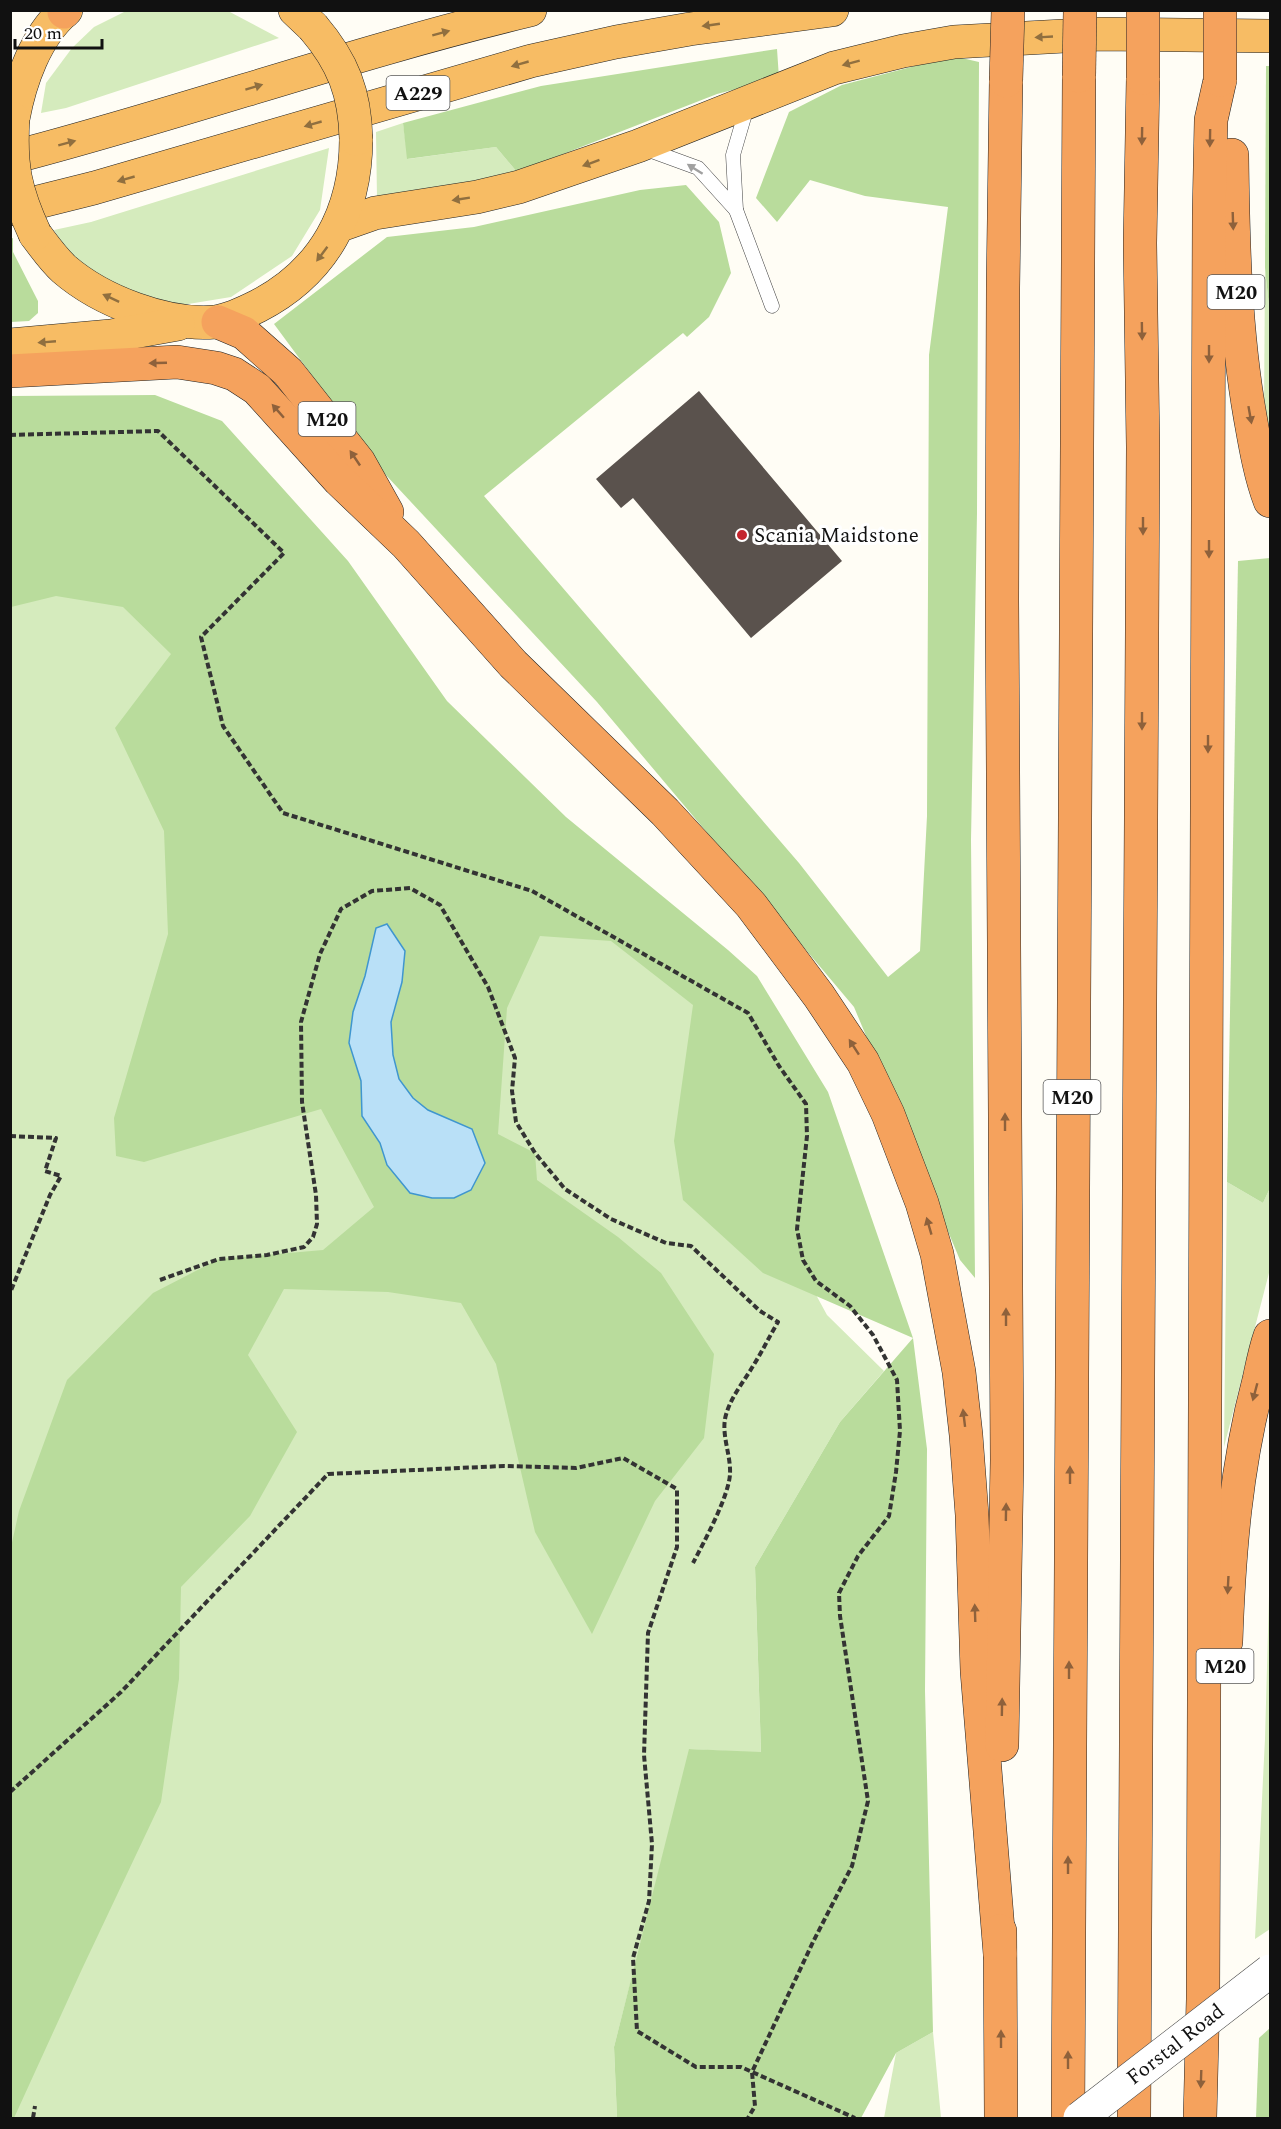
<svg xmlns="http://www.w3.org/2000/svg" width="1281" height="2129" viewBox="0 0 1281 2129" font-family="Spectral,serif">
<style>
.green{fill:#d5ebbd}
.forest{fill:#b9dc9c}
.water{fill:#b9e0f7;stroke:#3f96cf;stroke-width:1.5}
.building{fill:#5a524d}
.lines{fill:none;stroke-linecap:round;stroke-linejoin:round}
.service-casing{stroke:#444;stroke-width:15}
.trunk-casing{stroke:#222;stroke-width:34}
.motorway-casing{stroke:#222;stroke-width:34}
.path{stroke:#333;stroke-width:4;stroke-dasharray:6 3;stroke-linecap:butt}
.service{stroke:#fff;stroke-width:14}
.trunk{stroke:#f7bc64;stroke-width:33}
.motorway{stroke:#f5a25d;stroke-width:33}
.tertiary-bridge-casing{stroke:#444;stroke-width:34;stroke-linecap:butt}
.trunk-bridge-casing{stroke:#222;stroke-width:34;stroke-linecap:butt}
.motorway-bridge-casing{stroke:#222;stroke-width:34;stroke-linecap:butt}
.tertiary-bridge{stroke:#fff;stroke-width:33}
.trunk-bridge{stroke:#f7bc64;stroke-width:33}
.motorway-bridge{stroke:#f5a25d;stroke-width:33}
.oneway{fill:#906f3f}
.oneway2{fill:#8e613b}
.oneway3{fill:#a0a0a0}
.poi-dot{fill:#c4262e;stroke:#fff;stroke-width:2}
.labels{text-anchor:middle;stroke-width:6;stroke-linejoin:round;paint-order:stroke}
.shield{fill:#fff;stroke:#585858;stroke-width:1.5}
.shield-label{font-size:20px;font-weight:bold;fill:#111}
.poi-label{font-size:21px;fill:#111;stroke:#fff;text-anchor:start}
.street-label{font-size:21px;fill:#111;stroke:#fff}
</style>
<rect width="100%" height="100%" fill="#fffdf5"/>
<!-- green -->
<g class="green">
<path d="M126,11H228L279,38L66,108L41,113L46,83L72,48L94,27Z"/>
<path d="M403,123L408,159L496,147L517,172L502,179L377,199L376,132Z"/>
<path d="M329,148L320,210L292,256L231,297L176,306L117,289L70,256L54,230L91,222Z"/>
<path d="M1265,268L1270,316V441L1264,412Z"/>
<path d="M11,451L737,1010L796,1258L827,1315L884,1371L840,1422L755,1567L761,1753L690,1749L614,2047L617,2118H11Z"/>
<path d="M1227,1182L1263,1203L1270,1188V1269L1224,1447Z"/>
<path d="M1270,1559V1929L1255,1939L1265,1739Z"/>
<path d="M933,2032L941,2118H884L896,2053Z"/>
</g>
<!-- forest -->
<g class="forest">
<path d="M777,49L779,78L717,94L517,172L496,147L407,159L403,123L541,86Z"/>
<path d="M953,56L979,62L977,513L971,840L975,1278L960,1260L854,1007L597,702L384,473L274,324L387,237L474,227L640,190L686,185L719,222L731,273L709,317L687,337L683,333L484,496L799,863L888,977L920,951L927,816L929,355L948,207L865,196L810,180L777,222L756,198L789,112L842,85Z"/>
<path d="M1266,66H1270V316L1265,268Z"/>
<path d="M13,238V252L38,301V313L29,321L11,322L10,239Z"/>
<path d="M155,395L222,421L348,561L447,701L566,817L728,950L757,976L828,1092L913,1338L927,1449L925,1691L933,2032L896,2053L861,2118H617L614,2047L689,1749L761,1752L755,1567L840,1422L913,1338L763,1273L683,1200L674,1141L693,1005L611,941L540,936L507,1008L498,1134L535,1153L537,1180L618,1237L661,1273L714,1354L704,1438L655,1501L592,1634L535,1532L496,1364L461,1303L388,1292L284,1289L248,1355L297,1432L250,1516L181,1587L179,1679L161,1802L82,1969L14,2118H11V1547L19,1511L67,1380L153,1293L219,1259L323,1250L374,1207L321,1109L144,1162L116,1156L114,1118L168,934L164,831L115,728L171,654L123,607L56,596L11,607L10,396Z"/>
<path d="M1270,558V1188L1263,1203L1227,1182L1238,561Z"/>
<path d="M1270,2028V2118H1256L1259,2038Z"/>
</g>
<!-- water -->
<path class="water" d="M387,924L405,951L402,982L391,1022L393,1055L399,1079L413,1098L428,1110L472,1129L485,1163L471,1190L454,1198H432L410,1193L387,1165L380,1143L362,1116L361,1081L349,1043L353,1012L365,976L376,928Z"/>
<!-- building -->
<path class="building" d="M699,391L842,561L751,638L633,498L621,508L596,479Z"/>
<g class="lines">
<defs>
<g id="service">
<path d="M747,107L733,155L736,210L772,306"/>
<path d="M646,149L698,168L736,210"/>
</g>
<g id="trunk">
<path d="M295,10L313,27"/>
<path d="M13,119C20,81 36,35 66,10"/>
<path d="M10,158C184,113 354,52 530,10"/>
<path d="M10,209L94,188L531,61L616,42L690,29L832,10"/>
<path d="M338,226L375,213L477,197L519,187L638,146L834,68L903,51L954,42L1101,34L1270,36"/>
<path d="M35,234C44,246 53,259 64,269C101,301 166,326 215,322C229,320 246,312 258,306C324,272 356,212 356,139"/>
<path d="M10,345L111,336L178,324"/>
</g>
<g id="motorway">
<path d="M64,12L65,10"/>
<path d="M1232,155C1233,243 1235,330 1250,416C1255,444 1260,475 1270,501"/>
<path d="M218,322L244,333L288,372L359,462L387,512"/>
<path d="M10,371L177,362L216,368L234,374L257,389L339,480L406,544L513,664L665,812L751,905L819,996L863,1062L888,1114L922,1203L937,1254L959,1372L966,1435L972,1515L977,1671L1000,1954"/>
<path d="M1226,1642C1229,1553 1236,1466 1259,1380C1262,1366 1265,1350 1270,1336"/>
<path d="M1002,1745L1007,1460L1002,600L1003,288L1006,81"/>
<path d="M1000,1931L1001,2118"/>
<path d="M1068,2118L1079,76"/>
<path d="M1134,2118L1143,447L1140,243L1143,78"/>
<path d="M1200,2118L1203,1999L1209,215L1211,120L1220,80"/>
</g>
</defs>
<!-- service casing -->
<use href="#service" class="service-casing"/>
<!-- trunk casing -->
<use href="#trunk" class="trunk-casing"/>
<!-- motorway casing -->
<use href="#motorway" class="motorway-casing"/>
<!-- path -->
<g class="path">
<path d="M10,435L158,431L284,553L201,637L223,726L283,813L532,891L748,1013L779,1066L806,1104L807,1136L797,1229L803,1260L816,1281L850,1306L873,1335L897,1380L900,1431L896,1472L889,1516L858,1556L839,1593L840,1616L868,1801L852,1866L813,1942L752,2072L755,2106L748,2118"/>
<path d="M10,1136L56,1138L45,1171L61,1176L50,1195L10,1293"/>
<path d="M160,1280L219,1259L267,1255L304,1247L313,1237L317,1224L316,1195L302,1102L301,1022L320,954L341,909L372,891L410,888L440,905L488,987L515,1058L512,1091L516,1122L535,1153L565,1189L611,1219L666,1243L691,1246L760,1311L778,1322C769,1337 762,1352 753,1366C743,1383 729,1399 725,1419C722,1437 731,1456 730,1474C729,1496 704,1542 693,1563"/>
<path d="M10,1792L121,1692L328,1474L504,1466L576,1468L623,1458L677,1489V1547L648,1633L644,1755L652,1844L649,1901L633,1958L637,2031L696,2067H741L855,2118"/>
<path d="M33,2118L35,2106"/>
</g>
<!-- service -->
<use href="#service" class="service"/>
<!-- trunk -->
<use href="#trunk" class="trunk"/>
<!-- motorway -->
<use href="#motorway" class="motorway"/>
<defs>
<path id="tertiary-bridge" d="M1080,2118L1270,1971"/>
<g id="trunk-bridge">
<path d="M313,27C343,62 355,93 356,139"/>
<path d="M13,119C10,165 15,191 35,234"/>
</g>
<g id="motorway-bridge">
<path d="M1079,76L1080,10"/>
<path d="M1143,78V10"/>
<path d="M1220,80V10"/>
<path d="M1006,81L1008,10"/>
</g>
</defs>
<!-- tertiary-bridge casing -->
<use href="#tertiary-bridge" class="tertiary-bridge-casing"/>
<!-- trunk-bridge casing -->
<use href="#trunk-bridge" class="trunk-bridge-casing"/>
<!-- motorway-bridge casing -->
<use href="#motorway-bridge" class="motorway-bridge-casing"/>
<!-- tertiary-bridge -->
<use href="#tertiary-bridge" class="tertiary-bridge"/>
<!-- trunk-bridge -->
<use href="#trunk-bridge" class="trunk-bridge"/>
<!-- motorway-bridge -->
<use href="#motorway-bridge" class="motorway-bridge"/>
</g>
<!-- one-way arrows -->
<defs><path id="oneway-solid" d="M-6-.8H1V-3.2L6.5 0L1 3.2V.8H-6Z" transform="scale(1.5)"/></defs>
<g class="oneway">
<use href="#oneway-solid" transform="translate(711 25) rotate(172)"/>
<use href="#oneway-solid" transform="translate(441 33) rotate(-15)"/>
<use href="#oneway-solid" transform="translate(1044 37) rotate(177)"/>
<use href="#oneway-solid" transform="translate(851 63) rotate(165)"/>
<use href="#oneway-solid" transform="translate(520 64) rotate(164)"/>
<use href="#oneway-solid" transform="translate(254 87) rotate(-17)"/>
<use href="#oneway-solid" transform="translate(313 124) rotate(164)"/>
<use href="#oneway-solid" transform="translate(67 143) rotate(-15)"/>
<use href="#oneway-solid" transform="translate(591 163) rotate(160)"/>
<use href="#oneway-solid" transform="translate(126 179) rotate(164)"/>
<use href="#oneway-solid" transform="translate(461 199) rotate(171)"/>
<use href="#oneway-solid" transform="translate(322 254) rotate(127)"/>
<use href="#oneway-solid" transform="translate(111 298) rotate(-155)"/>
<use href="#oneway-solid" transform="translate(47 342) rotate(175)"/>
</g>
<g class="oneway2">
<use href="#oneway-solid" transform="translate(1142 136) rotate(91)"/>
<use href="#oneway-solid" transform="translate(1210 138) rotate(91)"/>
<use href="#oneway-solid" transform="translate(1233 221) rotate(88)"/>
<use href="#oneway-solid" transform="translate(1142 331) rotate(89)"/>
<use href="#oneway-solid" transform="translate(1209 354) rotate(90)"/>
<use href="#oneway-solid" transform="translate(158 363) rotate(178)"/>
<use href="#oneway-solid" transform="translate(278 411) rotate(-131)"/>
<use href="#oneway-solid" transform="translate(1250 415) rotate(80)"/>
<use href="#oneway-solid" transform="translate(355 458) rotate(-124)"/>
<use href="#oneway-solid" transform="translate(1143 526) rotate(90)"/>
<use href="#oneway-solid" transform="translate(1209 549) rotate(90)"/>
<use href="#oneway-solid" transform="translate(1142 721) rotate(90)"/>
<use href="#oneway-solid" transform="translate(1208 744) rotate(90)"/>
<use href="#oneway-solid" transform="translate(854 1047) rotate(-123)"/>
<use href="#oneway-solid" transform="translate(1005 1122) rotate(-90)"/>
<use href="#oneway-solid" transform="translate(929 1226) rotate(-106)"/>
<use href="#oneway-solid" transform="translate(1006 1317) rotate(-90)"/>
<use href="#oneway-solid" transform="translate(1255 1392) rotate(105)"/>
<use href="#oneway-solid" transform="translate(964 1418) rotate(-97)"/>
<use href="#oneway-solid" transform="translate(1070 1475) rotate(-90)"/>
<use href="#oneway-solid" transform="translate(1006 1512) rotate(-89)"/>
<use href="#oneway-solid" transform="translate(1228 1585) rotate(93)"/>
<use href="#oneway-solid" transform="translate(975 1613) rotate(-92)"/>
<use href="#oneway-solid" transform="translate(1069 1670) rotate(-90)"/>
<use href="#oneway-solid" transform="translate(1002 1707) rotate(-89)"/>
<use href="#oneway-solid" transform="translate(1068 1865) rotate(-90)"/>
<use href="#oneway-solid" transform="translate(1001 2039) rotate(-90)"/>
<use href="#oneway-solid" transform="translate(1068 2060) rotate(-90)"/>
<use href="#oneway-solid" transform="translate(1201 2079) rotate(92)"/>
</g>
<use class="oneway3" href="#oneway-solid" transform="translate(695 169) rotate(-148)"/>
<!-- markers -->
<circle class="poi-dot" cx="742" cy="535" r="6"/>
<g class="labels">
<!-- shield labels -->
<g class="shield">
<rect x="386.5" y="76" width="63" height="34" rx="4.5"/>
<rect x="1207.5" y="275" width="57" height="34" rx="4.5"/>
<rect x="298.5" y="402" width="57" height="34" rx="4.5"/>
<rect x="1043.5" y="1080" width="57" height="34" rx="4.5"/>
<rect x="1196.5" y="1649" width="57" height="34" rx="4.5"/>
</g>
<g class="shield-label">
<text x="418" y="100">A229</text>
<text x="1236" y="299">M20</text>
<text x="327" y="426">M20</text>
<text x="1072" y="1104">M20</text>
<text x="1225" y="1673">M20</text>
</g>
<!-- poi labels -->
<g class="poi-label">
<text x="754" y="542">Scania Maidstone</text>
</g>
<!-- street labels -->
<g class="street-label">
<text transform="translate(1175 2044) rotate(-38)" y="7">Forstal Road</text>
</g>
</g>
<!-- border -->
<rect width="1281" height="2129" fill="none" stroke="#111111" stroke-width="24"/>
<!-- scale -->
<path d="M15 39v9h87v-9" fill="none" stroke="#111111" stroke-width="3"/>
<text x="24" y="39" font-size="18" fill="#111111" stroke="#ffffff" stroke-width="4.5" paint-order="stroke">20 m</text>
</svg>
